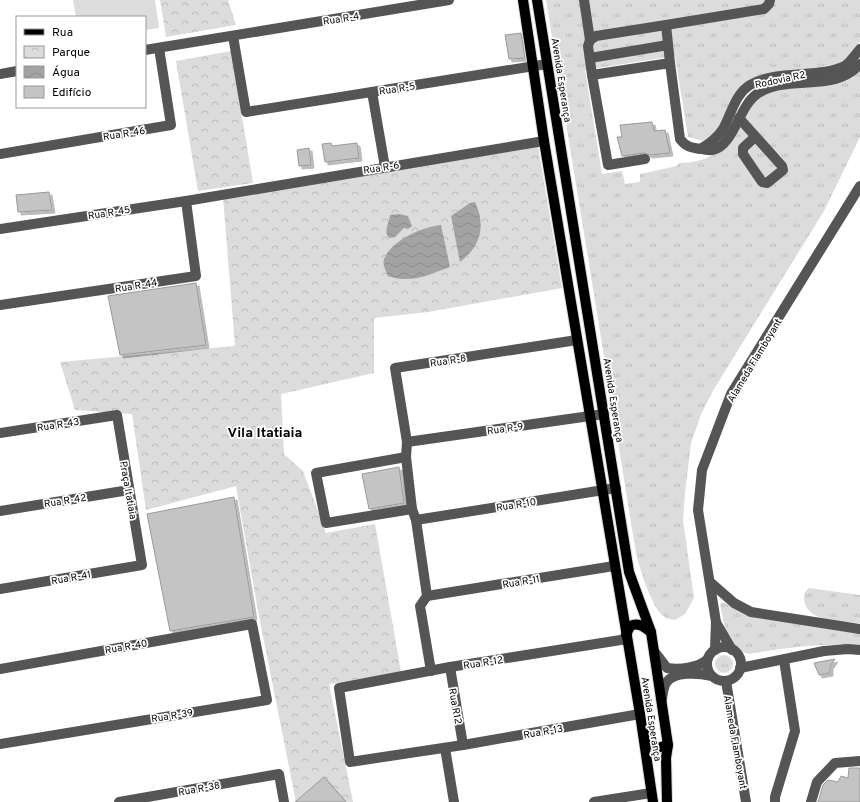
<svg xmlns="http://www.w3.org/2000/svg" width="860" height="802" viewBox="0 0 860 802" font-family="Overpass,sans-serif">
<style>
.grass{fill:url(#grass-tufts)}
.park{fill:url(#park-crowns)}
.garden{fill:#dcdcdc}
.water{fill:url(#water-waves)}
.building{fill:#c4c4c4;stroke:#999;filter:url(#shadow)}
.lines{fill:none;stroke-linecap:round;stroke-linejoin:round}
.major-casing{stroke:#dbdbdb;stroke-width:12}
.minor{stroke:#555;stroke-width:10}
.major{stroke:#000;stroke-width:10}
.labels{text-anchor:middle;stroke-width:3.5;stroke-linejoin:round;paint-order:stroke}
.street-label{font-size:10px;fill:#000;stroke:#fff}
.district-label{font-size:14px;font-weight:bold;fill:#000;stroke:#fff}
</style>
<defs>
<pattern id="grass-tufts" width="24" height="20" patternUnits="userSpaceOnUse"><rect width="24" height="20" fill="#dcdcdc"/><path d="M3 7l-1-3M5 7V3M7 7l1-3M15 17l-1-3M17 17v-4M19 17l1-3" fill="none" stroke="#bbb"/></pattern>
<pattern id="park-crowns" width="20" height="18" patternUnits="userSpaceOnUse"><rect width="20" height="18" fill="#dcdcdc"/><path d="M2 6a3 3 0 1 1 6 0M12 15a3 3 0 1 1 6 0" fill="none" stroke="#bbb"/></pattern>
<pattern id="water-waves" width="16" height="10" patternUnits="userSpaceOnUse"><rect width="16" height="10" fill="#a3a3a3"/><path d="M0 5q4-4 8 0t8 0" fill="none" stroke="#8b8b8b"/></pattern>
<filter id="shadow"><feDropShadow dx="3" dy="3" stdDeviation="0" flood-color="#0004"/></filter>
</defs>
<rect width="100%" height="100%" fill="#fff"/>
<!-- grass -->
<g class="grass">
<path d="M546,0H860V42L845,59L838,64L756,77L718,129L703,141L688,137L675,56L585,70L602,174L622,171L625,184L640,182V174L677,166L679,163C694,163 709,159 721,150C729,139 749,105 758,98C782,78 837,98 860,71V137L824,211L714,389L702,412L691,443L685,493L683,520L694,598L685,614L675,620C669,619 665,618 661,614C651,604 639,567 636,553Z"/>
<path d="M809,588L860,595V623C842,621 806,623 804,599C804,594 805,591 809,588Z"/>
<path d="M723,602L745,615L860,632V646C826,642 783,648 749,654C727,648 724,623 720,604Z"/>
<circle cx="724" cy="664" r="9"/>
</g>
<!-- park -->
<g class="park">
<path d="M160,0H228L236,25L166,37Z"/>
<path d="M231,51L253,183L198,191L176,61Z"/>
<path d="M538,147L562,288L428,312L374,318V373L281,394L284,454L303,471L326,533L375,524L401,672L329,684L353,802H296L258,611L236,486L146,510L132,414L75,410L60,362L235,346L223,197Z"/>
</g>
<!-- garden -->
<path class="garden" d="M73,0H155L159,28L145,30V17H76Z"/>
<!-- water -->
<g class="water">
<path d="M475,202C486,225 481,246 460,262L451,216L470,203Z"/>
<path d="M399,214L408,216L412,226L408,229L404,228L395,237L389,238C383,232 389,223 390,215Z"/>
<path d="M441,225L450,267C427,275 413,284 388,276C386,271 382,264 384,259C392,240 422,227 441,225Z"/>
</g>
<!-- building -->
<g class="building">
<path d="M521,33L525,58L509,59L505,35Z"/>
<path d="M652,122L654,131L665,130L670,153L650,155L644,153L622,156L617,137H622L620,125Z"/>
<path d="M331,143L332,146L357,143L359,158L325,162L322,144Z"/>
<path d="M309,148L311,165L299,166L297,150Z"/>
<path d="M49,192L52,210L18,212L16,195Z"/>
<path d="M196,283L206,345L120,355L108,296Z"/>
<path d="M399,467L404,503L369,509L362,474Z"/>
<path d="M234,497L254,617L170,631L147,514Z"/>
<path d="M835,659L830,666V673L819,675L814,663Z"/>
<path d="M849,768H860V802H818L823,785L828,780L838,782L841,776L848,778Z"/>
<path d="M324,777L346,802H295Z"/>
</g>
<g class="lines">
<defs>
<g id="major">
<path d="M523,0L544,141L640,714L653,802"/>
<path d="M537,0L629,572L651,632L668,745L666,758L667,802"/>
<path d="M626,635L630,626C639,622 644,627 651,632"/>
<path d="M647,731L652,744L657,748L668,745"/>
</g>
</defs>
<!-- major casing -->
<use href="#major" class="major-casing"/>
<!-- minor -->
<g class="minor">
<path d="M584,0L590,40"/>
<path d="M233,36L246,112L547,64"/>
<path d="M145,50L449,0"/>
<path d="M590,58L668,45"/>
<path d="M670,63L666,25L764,9L769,4L770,0"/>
<path d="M0,74L17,71"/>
<path d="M592,75L588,46L590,40L596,36L666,25"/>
<path d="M372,92L385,167"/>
<path d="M739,118L782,166L783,170L767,183L762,182L743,154V148L755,137"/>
<path d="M700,149C709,144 717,138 723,129C731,115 735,94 750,85C777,69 821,79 846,65C851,61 856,54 860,49"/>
<path d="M0,154L171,125L159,48"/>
<path d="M645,159L608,165L592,75L670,63L680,139C686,147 692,148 701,149C705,150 709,151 713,150C734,145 739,106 757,94C787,73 835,94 860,64"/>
<path d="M0,229L186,201L544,141"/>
<path d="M0,305L196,276L186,201"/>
<path d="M0,433L117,415L142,565L0,589"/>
<path d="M407,442L604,414"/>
<path d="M406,457L316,473L326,523L412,509"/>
<path d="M0,511L129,490"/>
<path d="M416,520L616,488"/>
<path d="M710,582L734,603L751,612L860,629"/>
<path d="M427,596L614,566"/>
<path d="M717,624L732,650"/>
<path d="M627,639L450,667L339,688L350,762L463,745L640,714"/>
<circle cx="724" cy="664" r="17"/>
<path d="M715,650L716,622L698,510L702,470L731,394L860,186"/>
<path d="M654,651L667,668C680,670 697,668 707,660"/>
<path d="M450,667L463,745"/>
<path d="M740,668L824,651L848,649L860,650"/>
<path d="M0,669L252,624L267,700L0,744"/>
<path d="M431,671L420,606L427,596L416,520L412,509L406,457L407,442L395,368L577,340"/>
<path d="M726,681L746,802"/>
<path d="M662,699C663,694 663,688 666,683C673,671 699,673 711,676"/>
<path d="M445,748L454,802"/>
<path d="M119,802L279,774L284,802"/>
<path d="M594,802L651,793"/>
<path d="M775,802V797L795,731L784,660"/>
<path d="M811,802L817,782L835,763L860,761"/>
</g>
<!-- major -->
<use href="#major" class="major"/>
</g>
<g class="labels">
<!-- street labels -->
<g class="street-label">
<text transform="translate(341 18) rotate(-9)" y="4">Rua R-4</text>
<text transform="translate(780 79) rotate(-12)" y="4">Rodovia R2</text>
<text transform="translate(562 80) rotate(81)" y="4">Avenida Esperança</text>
<text transform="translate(397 88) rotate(-9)" y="4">Rua R-5</text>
<text transform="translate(124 133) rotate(-9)" y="4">Rua R-46</text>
<text transform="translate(381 167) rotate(-9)" y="4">Rua R-6</text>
<text transform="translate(109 212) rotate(-9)" y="4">Rua R-45</text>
<text transform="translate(136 285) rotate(-9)" y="4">Rua R-44</text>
<text transform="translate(448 360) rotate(-9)" y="4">Rua R-8</text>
<text transform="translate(754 360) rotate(-59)" y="4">Alameda Flamboyant</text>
<text transform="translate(614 400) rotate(81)" y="4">Avenida Esperança</text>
<text transform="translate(58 424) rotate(-9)" y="4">Rua R-43</text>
<text transform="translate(505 428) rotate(-8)" y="4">Rua R-9</text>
<text transform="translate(129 490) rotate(80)" y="4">Praça Itatiaia</text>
<text transform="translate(65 500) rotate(-9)" y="4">Rua R-42</text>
<text transform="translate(516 504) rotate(-9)" y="4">Rua R-10</text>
<text transform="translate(71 577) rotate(-10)" y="4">Rua R-41</text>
<text transform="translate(521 581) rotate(-9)" y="4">Rua R-11</text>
<text transform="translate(126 646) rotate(-10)" y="4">Rua R-40</text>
<text transform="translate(483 662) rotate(-9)" y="4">Rua R-12</text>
<text transform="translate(456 706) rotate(80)" y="4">Rua R12</text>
<text transform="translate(172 715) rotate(-9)" y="4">Rua R-39</text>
<text transform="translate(652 719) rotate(81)" y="4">Avenida Esperança</text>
<text transform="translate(543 731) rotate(-10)" y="4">Rua R-13</text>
<text transform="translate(736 742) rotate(80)" y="4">Alameda Flamboyant</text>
<text transform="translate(199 788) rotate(-10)" y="4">Rua R-38</text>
</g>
<!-- district labels -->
<g class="district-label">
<text x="265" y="437">Vila Itatiaia</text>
</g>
</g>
<!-- legend -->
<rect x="16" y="16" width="130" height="92" fill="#ffffff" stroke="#999999"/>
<rect x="24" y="29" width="20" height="6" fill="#000000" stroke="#999999"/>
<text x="52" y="36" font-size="12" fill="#000000">Rua</text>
<rect x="24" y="46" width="20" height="12" fill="url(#park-crowns)" stroke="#999999"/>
<text x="52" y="56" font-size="12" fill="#000000">Parque</text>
<rect x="24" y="66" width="20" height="12" fill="url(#water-waves)" stroke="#999999"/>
<text x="52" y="76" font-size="12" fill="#000000">Água</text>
<rect x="24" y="86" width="20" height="12" fill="#c4c4c4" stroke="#999999"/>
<text x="52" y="96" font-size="12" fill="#000000">Edifício</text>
</svg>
